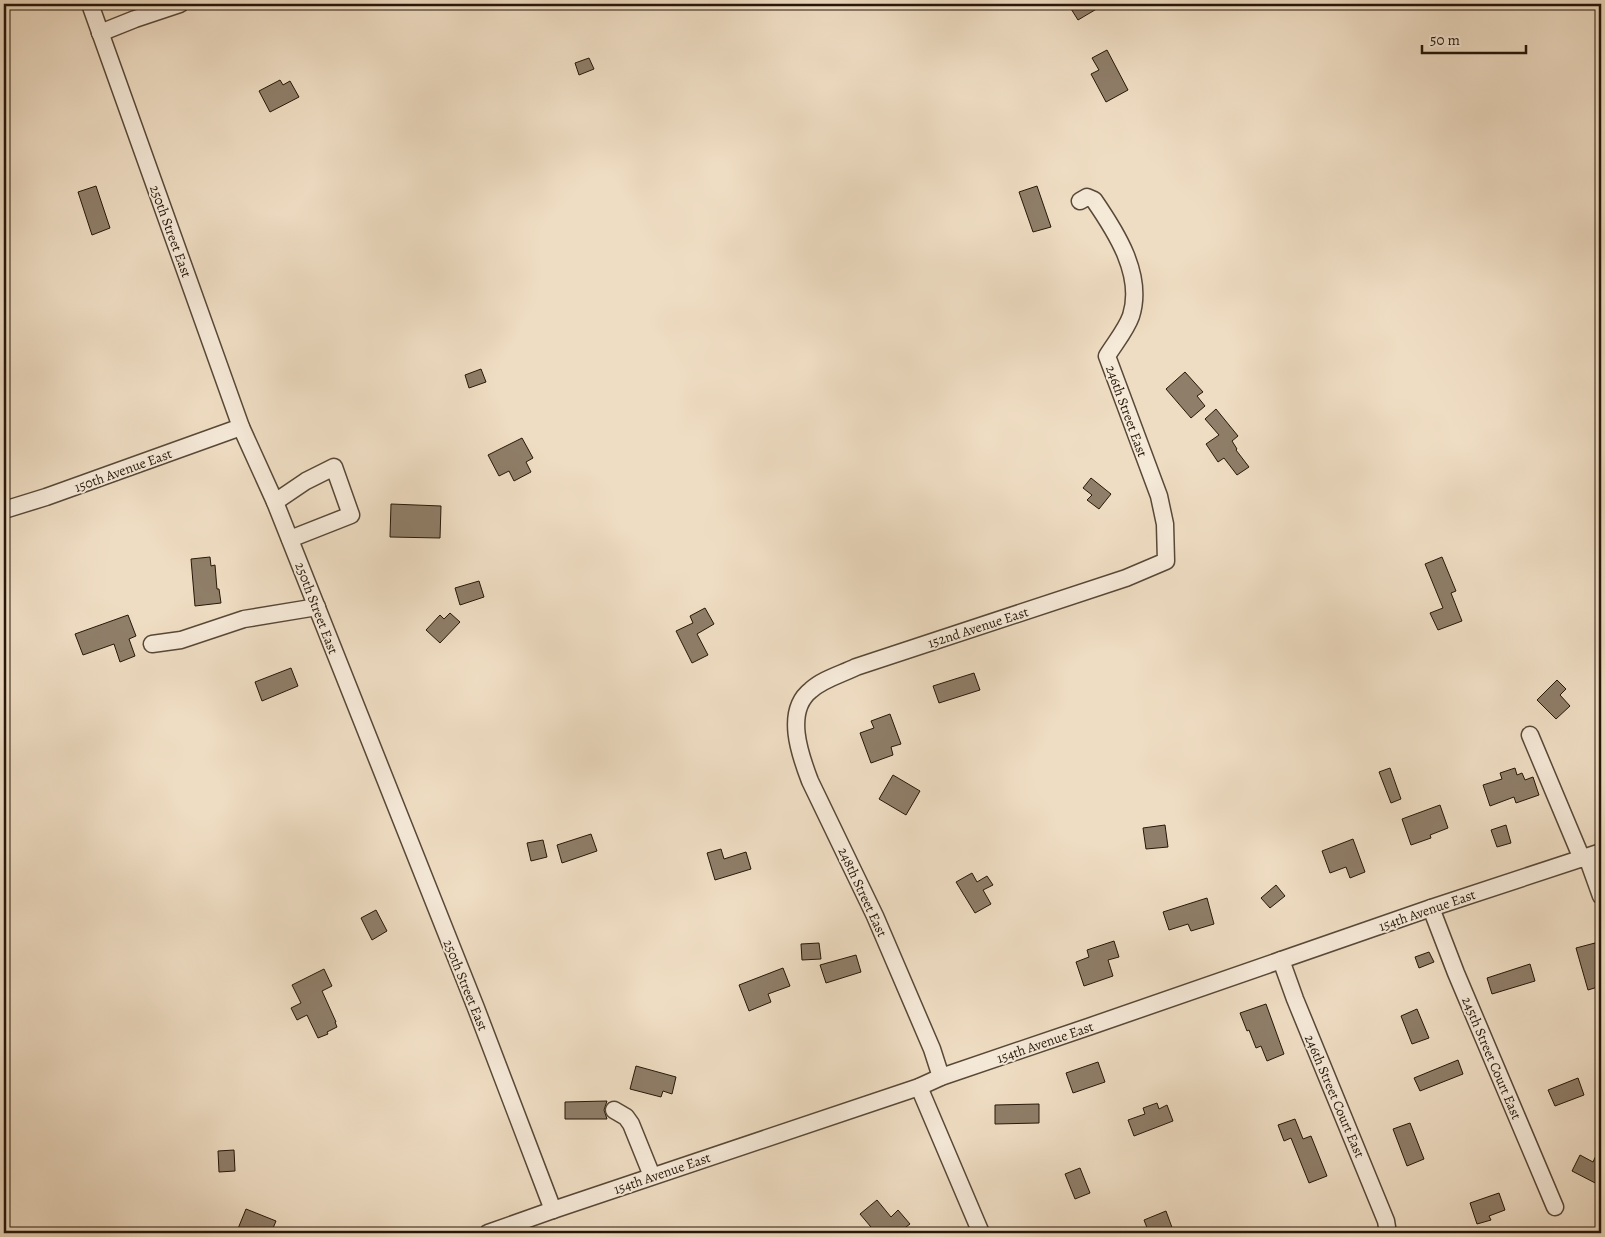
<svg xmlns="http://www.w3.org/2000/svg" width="1605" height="1237" viewBox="0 0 1605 1237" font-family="Alegreya,serif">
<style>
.building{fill:#8f7e69;stroke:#261708}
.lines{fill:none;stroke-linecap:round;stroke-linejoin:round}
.minor-casing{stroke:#584837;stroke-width:19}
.minor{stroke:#f5e9d8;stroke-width:16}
.labels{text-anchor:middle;stroke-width:4;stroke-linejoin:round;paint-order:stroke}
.street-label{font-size:14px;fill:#261708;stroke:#f5e9d8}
</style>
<rect width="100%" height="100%" fill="#efddc3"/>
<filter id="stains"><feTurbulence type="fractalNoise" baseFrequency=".004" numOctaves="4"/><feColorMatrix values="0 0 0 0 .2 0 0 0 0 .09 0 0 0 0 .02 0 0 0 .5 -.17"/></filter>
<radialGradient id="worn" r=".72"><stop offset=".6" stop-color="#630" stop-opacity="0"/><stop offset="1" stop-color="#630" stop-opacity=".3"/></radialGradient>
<!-- building -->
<g class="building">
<path d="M1068,4H1105L1078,20Z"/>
<path d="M1107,50L1128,90L1106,102L1091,74L1099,70L1092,58Z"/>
<path d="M589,58L594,69L579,75L575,63Z"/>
<path d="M280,80L283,85L290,81L299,97L270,112L259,91Z"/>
<path d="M96,186L110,228L92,235L78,192Z"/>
<path d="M1037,186L1051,227L1033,232L1019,192Z"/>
<path d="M481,369L486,382L469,388L465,375Z"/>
<path d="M1185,372L1203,392L1197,396L1205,406L1191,418L1166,389Z"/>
<path d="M1216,409L1238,436L1232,441L1237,449L1236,450L1249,467L1237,475L1224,458L1218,462L1206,444L1219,435L1205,419Z"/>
<path d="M522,438L533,458L526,462L531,472L514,481L509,471L499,476L488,455Z"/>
<path d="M1091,478L1111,494L1099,509L1087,500L1092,495L1083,488Z"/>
<path d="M391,504L441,506L440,538L390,537Z"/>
<path d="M210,557L211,566L215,565L217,589H219L221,603L195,606L191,559Z"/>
<path d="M1442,557L1456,591L1451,593L1462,621L1438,630L1430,613L1443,608L1425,564Z"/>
<path d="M479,581L484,597L460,605L455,588Z"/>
<path d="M705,608L714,624L697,634L708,655L692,663L676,631L693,623L690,616Z"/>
<path d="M450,613L460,622L440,643L426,630L440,615L444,619Z"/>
<path d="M128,615L136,636L129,639L135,656L120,662L114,644L83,655L75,634Z"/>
<path d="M291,668L298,686L262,701L255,682Z"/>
<path d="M974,673L980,690L939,703L933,686Z"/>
<path d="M1557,680L1566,689L1560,695L1570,706L1556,719L1537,700Z"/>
<path d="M890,714L901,744L891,747L893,755L871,763L860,733L874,728L871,721Z"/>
<path d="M1390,768L1401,799L1391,803L1379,772Z"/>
<path d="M1515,768L1517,775L1522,773L1525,780L1533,777L1539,795L1516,803L1514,797L1490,806L1483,785L1502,779L1500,773Z"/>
<path d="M893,775L920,791L906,815L879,799Z"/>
<path d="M1440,805L1448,828L1430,835L1431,838L1411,845L1402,819Z"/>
<path d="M1165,825L1168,847L1146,849L1143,828Z"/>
<path d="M1506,825L1511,843L1497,847L1491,830Z"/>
<path d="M591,834L597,851L562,863L557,845Z"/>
<path d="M1353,839L1365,872L1350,878L1346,867L1330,873L1322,851Z"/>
<path d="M543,840L547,857L531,861L527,843Z"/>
<path d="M721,849L724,859L746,852L751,869L715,880L707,853Z"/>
<path d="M972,873L977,882L987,876L993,885L983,890L991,904L975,913L956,882Z"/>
<path d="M1276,885L1285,896L1270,908L1261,898Z"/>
<path d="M1207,898L1214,924L1191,931L1188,924L1169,930L1163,912Z"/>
<path d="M376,910L387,931L372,940L361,918Z"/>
<path d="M1114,941L1119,957L1108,960L1113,976L1084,986L1076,962L1089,957L1087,950Z"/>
<path d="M819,943L821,959L802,960L801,944Z"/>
<path d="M1595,943L1601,965V986L1588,990L1576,948Z"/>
<path d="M1429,952L1434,962L1419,968L1415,957Z"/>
<path d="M856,955L861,972L826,983L820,965Z"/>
<path d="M1530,964L1535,981L1492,994L1487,978Z"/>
<path d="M783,968L790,986L768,994L771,1002L749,1011L739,985Z"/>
<path d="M324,969L332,986L322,991L336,1022H335L337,1027L327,1032L328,1034L318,1038L307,1015L297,1020L291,1008L301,1003L292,985Z"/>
<path d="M1266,1004L1284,1054L1267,1061L1261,1046L1256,1048L1249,1030L1247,1031L1240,1013Z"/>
<path d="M1417,1009L1429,1038L1412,1044L1401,1016Z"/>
<path d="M1458,1060L1463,1074L1420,1091L1414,1078Z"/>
<path d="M1098,1062L1105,1082L1073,1093L1066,1073Z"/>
<path d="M636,1066L676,1077L672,1094L663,1091L661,1097L630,1089Z"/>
<path d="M1578,1078L1584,1095L1555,1106L1548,1090Z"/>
<path d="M607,1101L604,1110L607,1119H565V1102Z"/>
<path d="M1157,1103L1159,1109L1167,1105L1173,1121L1134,1136L1128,1120L1145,1114L1143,1108Z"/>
<path d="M1039,1104V1123L995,1124V1105Z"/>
<path d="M1295,1119L1303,1139L1311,1136L1327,1176L1309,1183L1291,1138L1284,1141L1278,1125Z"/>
<path d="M1410,1123L1424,1159L1407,1166L1393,1129Z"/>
<path d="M1601,1145V1186L1572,1171L1580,1155L1593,1162Z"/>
<path d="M234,1150L235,1171L219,1172L218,1151Z"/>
<path d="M1080,1168L1090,1193L1075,1199L1065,1174Z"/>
<path d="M1499,1193L1505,1210L1489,1216L1491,1220L1477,1224L1470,1203Z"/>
<path d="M877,1200L891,1217L898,1210L910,1224L898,1233H876L860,1214Z"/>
<path d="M246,1209L276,1221L271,1233H243L237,1231Z"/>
<path d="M1166,1211L1174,1233H1149L1144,1220Z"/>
</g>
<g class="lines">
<defs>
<g id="minor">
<path d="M90,4L241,427L275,502L476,1008L553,1210"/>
<path d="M100,33L135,19L180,4"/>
<path d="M275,502L306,481L334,467L351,515L290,539"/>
<path d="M4,510L46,497L241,427"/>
<path d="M152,644L181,640L244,619L317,607"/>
<path d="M1530,735L1582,859"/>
<path d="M1587,857L1601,896"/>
<path d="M1431,908L1456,973L1555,1207"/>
<path d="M1281,960L1295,999L1386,1221L1388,1233"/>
<path d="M941,1077L932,1049L875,916L810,781C800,755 784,711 811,690C823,679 842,674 856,667L1126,578L1166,561L1165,524L1159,496L1107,356C1115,343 1126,330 1131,316C1144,275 1116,232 1094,200L1087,197L1080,201"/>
<path d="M919,1087L981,1233"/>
<path d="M614,1110L626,1117L631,1124L652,1176"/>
<path d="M488,1233L553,1210L919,1087L941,1077L1091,1026L1431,908L1601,852"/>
</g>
</defs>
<!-- minor casing -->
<use href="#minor" class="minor-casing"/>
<!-- minor -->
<use href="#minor" class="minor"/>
</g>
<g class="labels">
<!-- street labels -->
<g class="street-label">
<text transform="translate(171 231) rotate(70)" y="5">250th Street East</text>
<text transform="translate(1127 411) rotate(70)" y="5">246th Street East</text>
<text transform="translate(123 470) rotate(-20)" y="5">150th Avenue East</text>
<text transform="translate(317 608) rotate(69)" y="5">250th Street East</text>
<text transform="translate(978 627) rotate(-18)" y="5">152nd Avenue East</text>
<text transform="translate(863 892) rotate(65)" y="5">248th Street East</text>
<text transform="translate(1427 910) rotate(-19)" y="5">154th Avenue East</text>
<text transform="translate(466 985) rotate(68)" y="5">250th Street East</text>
<text transform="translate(1045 1042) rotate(-19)" y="5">154th Avenue East</text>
<text transform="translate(1492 1058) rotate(67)" y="5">245th Street Court East</text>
<text transform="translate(1335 1096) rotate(67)" y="5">246th Street Court East</text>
<text transform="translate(662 1173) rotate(-19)" y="5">154th Avenue East</text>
</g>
</g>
<!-- margin -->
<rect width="1605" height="1237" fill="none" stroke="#efddc3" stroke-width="20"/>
<rect x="5" y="5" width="1595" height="1227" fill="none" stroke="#261708" stroke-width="2.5"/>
<rect x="10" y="10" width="1585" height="1217" fill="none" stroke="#261708"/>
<!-- scale -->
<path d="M1422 45v8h104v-8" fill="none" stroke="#261708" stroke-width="2.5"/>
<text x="1430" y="45" font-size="15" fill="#261708" stroke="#f5e9d8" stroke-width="4" paint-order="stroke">50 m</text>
<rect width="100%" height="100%" filter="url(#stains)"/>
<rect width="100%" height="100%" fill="url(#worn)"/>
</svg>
